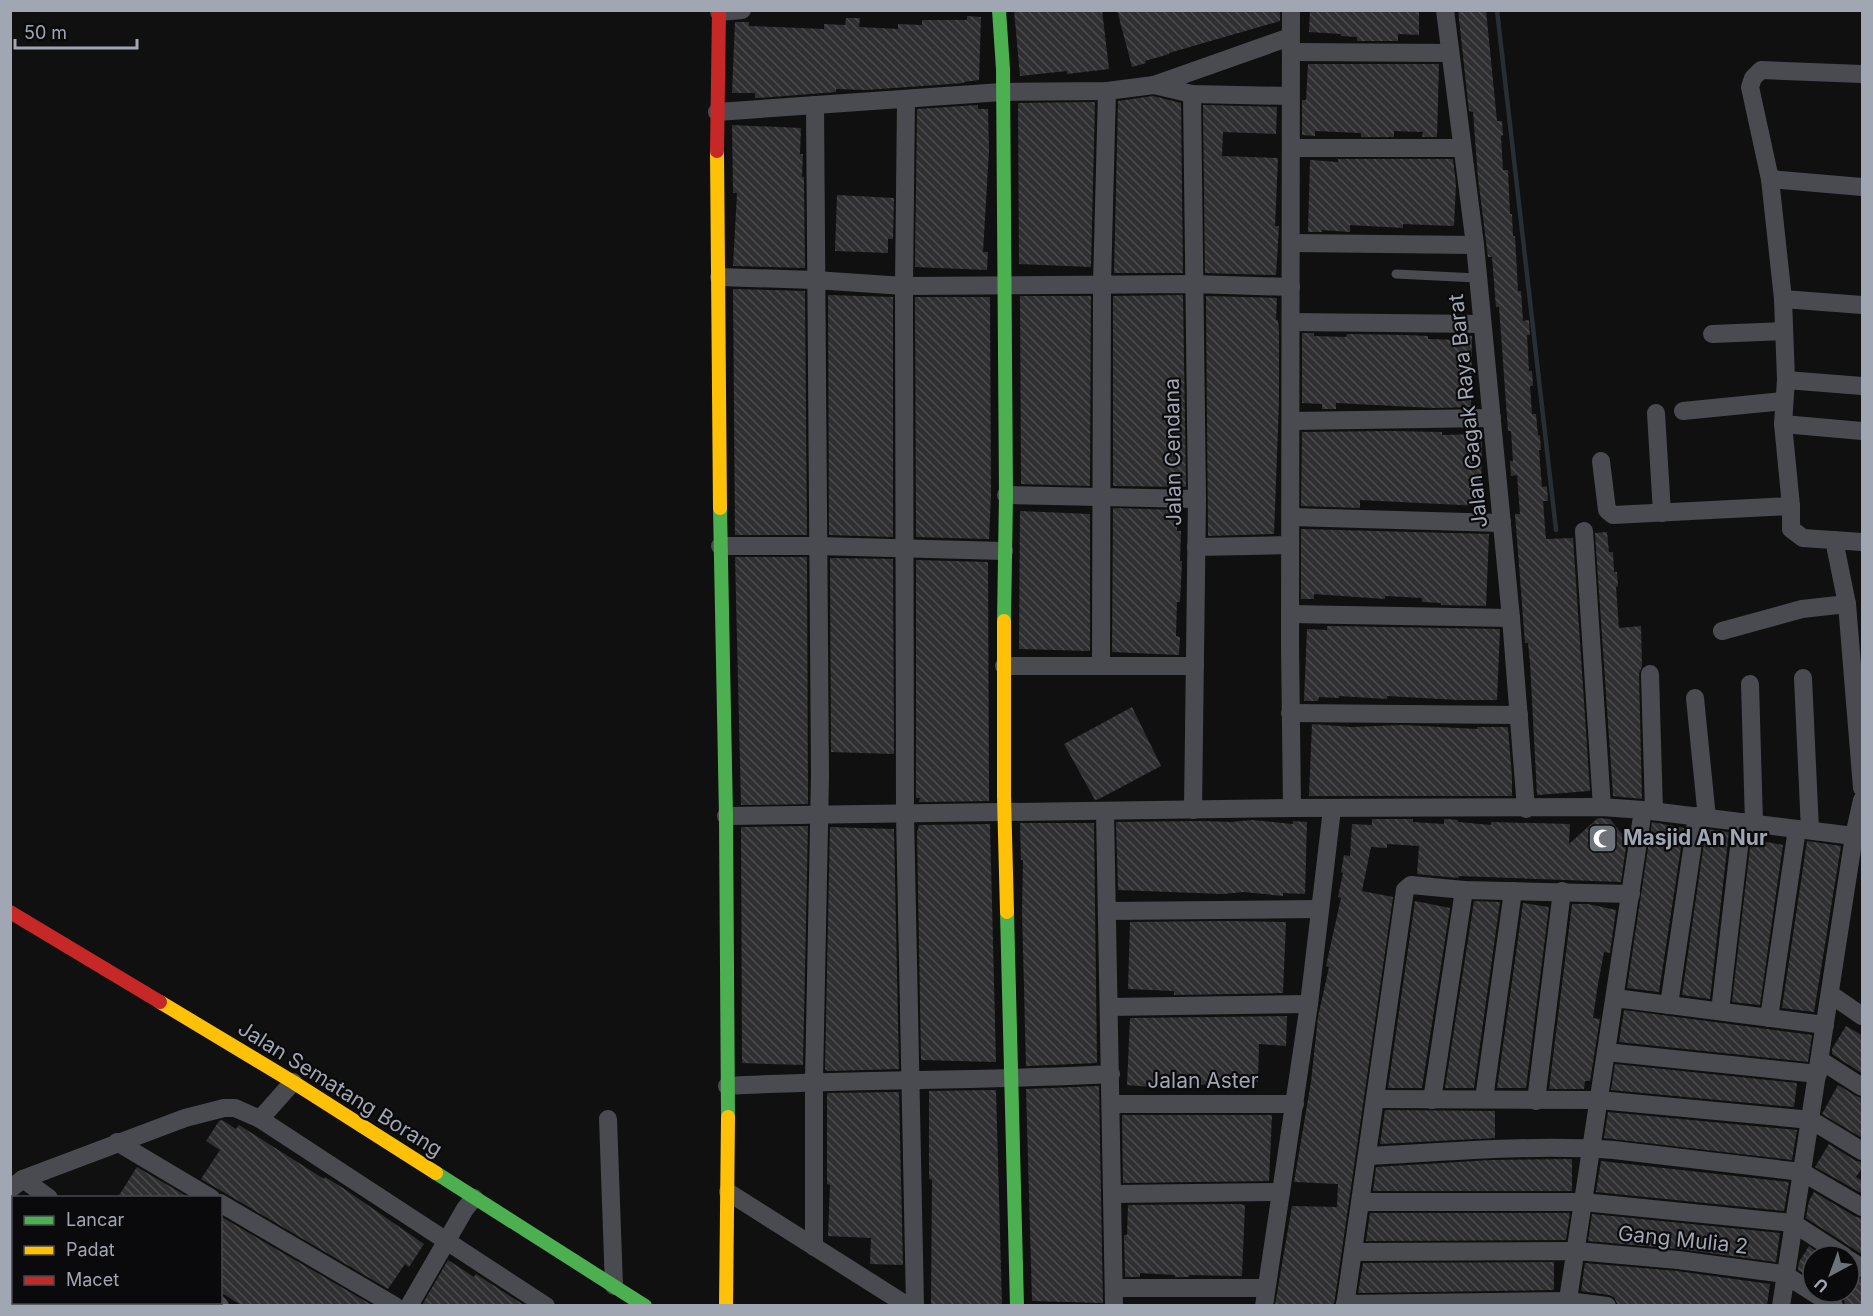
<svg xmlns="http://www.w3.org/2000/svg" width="1873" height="1316" viewBox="0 0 1873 1316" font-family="Inter,sans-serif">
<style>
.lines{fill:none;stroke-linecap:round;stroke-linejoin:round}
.stream{stroke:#272f35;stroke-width:4.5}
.building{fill:url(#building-back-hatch)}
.lane{stroke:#4a4b50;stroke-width:9}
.street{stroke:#4a4b50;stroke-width:18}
.fast{stroke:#4caf50;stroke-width:14}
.slow{stroke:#ffc107;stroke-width:14}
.jam{stroke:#c62828;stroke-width:14}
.labels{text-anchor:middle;stroke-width:4.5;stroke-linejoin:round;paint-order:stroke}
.street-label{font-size:21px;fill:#a0a6b2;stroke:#0a0a0c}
.poi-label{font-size:21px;font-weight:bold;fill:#a0a6b2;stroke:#0a0a0c;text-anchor:start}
</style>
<defs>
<pattern id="building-back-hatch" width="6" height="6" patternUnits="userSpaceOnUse" patternTransform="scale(1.5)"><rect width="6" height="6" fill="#303033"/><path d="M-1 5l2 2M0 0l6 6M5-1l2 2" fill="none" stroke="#4b4b4e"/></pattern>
</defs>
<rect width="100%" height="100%" fill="#101010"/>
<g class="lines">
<!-- stream -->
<path class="stream" d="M1497,10L1556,530"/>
</g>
<!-- building -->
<g class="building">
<path d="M1014,10H1102L1109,69L1067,74V71L1020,76Z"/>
<path d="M1117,10H1280V21L1169,53V54L1145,61L1146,63L1132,67Z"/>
<path d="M1310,10H1419V35L1398,34V41H1357V37L1341,36V34L1309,32Z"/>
<path d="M1458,10H1486L1497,121H1502L1503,135L1501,136L1503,170H1508L1510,214H1512L1513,236H1515L1518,291H1521L1523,321L1529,320L1530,335H1527L1529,371H1532L1533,386H1530L1532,414H1536L1538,436L1540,435L1541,450H1539L1542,487L1547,486L1548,501H1543L1546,539L1573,538L1590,791L1537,795L1530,663L1528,643H1525L1515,514H1520L1517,475L1511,476L1510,461H1513L1511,431H1508L1499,307H1496L1492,257H1488L1478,178L1473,112L1469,111Z"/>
<path d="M967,16L981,17L979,80L964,82V83L866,90L836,89V92L758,98H755V93H732L735,22H749V26L824,29V24L845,25L846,18H860L859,27L898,29V24L922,25V20H967Z"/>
<path d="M1308,64H1439L1437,137H1422L1423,132L1394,131V137H1361V133L1315,131V136L1302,135V100H1306Z"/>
<path d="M1153,96L1181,103L1183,273H1114L1118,101Z"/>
<path d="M1095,102L1091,267L1019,264L1018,103Z"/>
<path d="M978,105V109H988L989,151L983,252H988L987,270L915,267L917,109Z"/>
<path d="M1203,105L1277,107L1276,134L1223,132L1222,156L1278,158L1275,226H1279L1276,275L1205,273Z"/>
<path d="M732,125L801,128L800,154H803L802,177H804L805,268L733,266L737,193H733Z"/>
<path d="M1338,159H1453L1456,184L1454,226L1403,224V228L1350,225V232L1322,230V232H1308L1310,160L1338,162Z"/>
<path d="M837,195L894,198L893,239H888V253L835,251Z"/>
<path d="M733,289L805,291L807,535H735Z"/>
<path d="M828,295L893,297V537L829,535Z"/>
<path d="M1183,295L1186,487L1113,486V296Z"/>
<path d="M1020,296H1091L1090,486L1021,484Z"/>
<path d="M1206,296L1277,298L1276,320H1278L1279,330V402L1274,534L1208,536Z"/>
<path d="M915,297H990L991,495L989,539L916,537Z"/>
<path d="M1302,333H1314V336L1346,337L1347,334L1405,335L1428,336V339L1459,340L1460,335L1472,336L1471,407L1434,408L1336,403V409H1322V404L1302,403Z"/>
<path d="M1391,431L1442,432V435L1482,434L1481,506L1360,500V508L1301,506L1302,432Z"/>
<path d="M1113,508L1178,510L1177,531H1181L1180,561H1182L1180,602H1177L1176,636L1180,637L1179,655L1112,652Z"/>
<path d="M1020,511L1090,514V651L1019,649Z"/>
<path d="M1301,529L1489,534L1486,606L1441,605V603L1422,602V598L1385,596V599L1314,594V599H1301Z"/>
<path d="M1607,532L1609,552H1613L1614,572H1617L1618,586L1616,587L1619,628L1641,626L1642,666L1639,674L1642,799L1613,796L1595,533Z"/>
<path d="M735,557H807L808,804L741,805Z"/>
<path d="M830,558L893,559L894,754L831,752Z"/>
<path d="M916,560L988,562L989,801L919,802L920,798H916Z"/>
<path d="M1327,626L1500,629L1497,700H1458L1387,696V699L1339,696V698L1319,697L1318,701H1304L1307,629L1327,630Z"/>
<path d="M1132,707L1161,766L1099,799L1095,800L1064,744Z"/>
<path d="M1312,724L1351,727L1403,725L1477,729V727H1508L1512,777V796H1309Z"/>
<path d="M1598,818L1610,819L1627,840L1621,882L1459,876L1458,878L1417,874L1419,846L1387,844V848L1371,847L1362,891L1393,897L1334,1305H1275L1292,1206L1337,1207L1338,1184L1294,1182L1311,1082L1318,1017L1329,967L1326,966L1341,898L1338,897L1343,873L1341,872L1344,855L1350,856L1352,824L1372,825V819H1413V822L1444,824V819H1447L1458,820V822L1491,825V822L1570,824L1569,844Z"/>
<path d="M1252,820L1293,824V821L1307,822L1305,894L1283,893V896L1244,892L1223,894L1118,890L1116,822L1203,821L1232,822Z"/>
<path d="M1652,822L1684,828L1659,992L1627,988Z"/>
<path d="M1020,823H1094L1097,1063L1026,1066L1022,912L1023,860H1021Z"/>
<path d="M990,824L996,1062L921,1060L917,830H918L919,825Z"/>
<path d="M808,826L803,1065L742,1063L741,827Z"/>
<path d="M830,827L894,829L899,1069L828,1071L825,1069Z"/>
<path d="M1706,829L1729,832L1710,999L1682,995Z"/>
<path d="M1751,839L1783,845L1760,1005L1732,1002Z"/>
<path d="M1807,841L1841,846L1814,1012L1782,1008Z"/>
<path d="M1415,901L1450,908L1422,1088H1388Z"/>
<path d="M1474,901L1500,902L1474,1088H1445Z"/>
<path d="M1523,903L1549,907L1526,1088H1497Z"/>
<path d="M1572,904H1588L1616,910L1610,953L1604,952L1598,984L1593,1018L1600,1019L1590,1081H1585L1584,1089H1549Z"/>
<path d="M1223,921L1286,922L1283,993L1174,995V991L1128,989L1130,922Z"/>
<path d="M1624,1010L1812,1035L1808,1062L1619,1042Z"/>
<path d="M1287,1016L1286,1046L1259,1044L1258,1082L1236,1081L1235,1085L1163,1084V1088L1127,1085L1130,1018Z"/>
<path d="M1846,1026L1863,1036V1074L1832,1054V1049Z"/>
<path d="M1615,1064L1797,1083L1794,1107L1611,1090Z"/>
<path d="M1838,1085L1856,1096L1863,1098L1862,1138L1822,1114Z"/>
<path d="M1099,1086L1103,1303L1032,1301L1026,1089Z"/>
<path d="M996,1090L1002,1305H931L932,1180L929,1179V1091Z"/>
<path d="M899,1092L903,1265L870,1264L871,1238L828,1236L830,1185L827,1184V1093Z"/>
<path d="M1385,1110L1495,1111V1138L1380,1144Z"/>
<path d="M1608,1112L1797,1130L1792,1160L1604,1138Z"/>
<path d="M1122,1115H1272L1269,1181L1123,1183Z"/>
<path d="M222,1120L236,1129L239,1125L324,1179L325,1177L343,1188L424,1244L409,1267L405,1264L388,1289L201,1179L220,1150L206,1141L219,1121Z"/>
<path d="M1829,1144L1856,1161L1863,1162V1167L1856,1177L1863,1181V1194L1815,1167Z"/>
<path d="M1572,1159V1191H1373L1376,1167L1491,1160Z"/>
<path d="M1601,1161L1789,1182L1784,1211L1596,1192Z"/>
<path d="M137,1167L188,1197H118Z"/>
<path d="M1814,1192L1856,1217L1863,1218V1255L1806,1218L1809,1201Z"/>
<path d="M1239,1204L1245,1205L1242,1276L1189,1275V1277H1175V1275L1140,1273V1277H1125L1124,1235H1127L1128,1205Z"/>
<path d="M1370,1213H1570L1566,1240L1366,1241Z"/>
<path d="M1592,1214L1780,1233L1776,1262L1679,1249L1588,1241Z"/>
<path d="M220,1216L372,1305H241L220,1292Z"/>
<path d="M1809,1246L1823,1256H1813V1279L1798,1270L1799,1262Z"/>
<path d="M448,1260L474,1277L476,1274L524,1305H422Z"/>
<path d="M1554,1262V1290L1358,1293L1363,1263Z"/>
<path d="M1585,1263L1677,1271L1770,1284L1767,1305H1618L1614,1297L1609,1295L1581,1291Z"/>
<path d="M1849,1273L1863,1279V1305H1845L1844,1300L1833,1292H1849Z"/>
</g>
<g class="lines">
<!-- lane -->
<path class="lane" d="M1396,274L1477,278"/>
<!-- street -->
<g class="street">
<path d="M1291,10L1290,646L1292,808"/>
<path d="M1445,10L1475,245L1511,618L1526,809"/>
<path d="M719,12L742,10"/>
<path d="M1291,52L1450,53"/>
<path d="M1862,74L1761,70L1753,78L1750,87L1770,179L1783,299L1786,380L1783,424L1791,506V529L1803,538L1862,542"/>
<path d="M1154,85L1290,37"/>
<path d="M1192,94L1197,499L1193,810"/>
<path d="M906,100L904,286L905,814L915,1306"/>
<path d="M717,112L1002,92L1107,91L1154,85L1192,94L1290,96"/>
<path d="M1291,148H1462"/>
<path d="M1770,179L1862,187"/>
<path d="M1291,243L1475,245"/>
<path d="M719,277L815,280L904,286L1193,284L1291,287"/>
<path d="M1783,299L1862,305"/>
<path d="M1291,322L1482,324"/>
<path d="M1712,334L1784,331"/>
<path d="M1786,380L1862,386"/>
<path d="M1683,411L1784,401"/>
<path d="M1656,413L1662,513"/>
<path d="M1291,421L1492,418"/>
<path d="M1783,424L1862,431"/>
<path d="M1601,461L1607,510L1613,515L1791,506"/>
<path d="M1006,495L1197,499"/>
<path d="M1291,517L1502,523"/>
<path d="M1584,531L1602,807"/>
<path d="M1834,540L1847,604L1862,788"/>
<path d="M720,546H817L1004,551"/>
<path d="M1196,547L1290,545"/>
<path d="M1290,614L1511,618"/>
<path d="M1722,631L1802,609L1847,604"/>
<path d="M1004,666H1195"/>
<path d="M1101,666L1102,284L1107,91"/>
<path d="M1650,674L1654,811"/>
<path d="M1803,678L1810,830"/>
<path d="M1750,684L1754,823"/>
<path d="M1695,698L1707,818"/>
<path d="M1290,713L1519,715"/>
<path d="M1105,811L1114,1306"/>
<path d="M726,816L1292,808L1602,807L1643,810L1854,836"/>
<path d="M1107,911L1320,909"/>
<path d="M1830,994L1862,1016"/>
<path d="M1615,998L1825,1025"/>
<path d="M1669,1005L1697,816"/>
<path d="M1109,1007L1309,1004"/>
<path d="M1720,1011L1742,822"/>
<path d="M1769,1018L1797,829"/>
<path d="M1606,1052L1818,1074"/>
<path d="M1820,1060L1862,1087"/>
<path d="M727,1086C855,1079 983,1081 1111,1074"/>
<path d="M1376,1099L1599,1100L1811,1120L1862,1151"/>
<path d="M1484,1099L1513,891"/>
<path d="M1432,1100L1464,890"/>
<path d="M1536,1101L1562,891"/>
<path d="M1112,1104H1295"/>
<path d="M260,1119L293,1082"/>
<path d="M608,1119L614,1286"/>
<path d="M117,1142L211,1198"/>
<path d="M1367,1156C1449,1152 1533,1144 1614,1150L1802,1172L1862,1207"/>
<path d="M23,1179L49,1198"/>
<path d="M10,1189L23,1179L185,1118L224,1108H235L260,1119L546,1306"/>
<path d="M728,1192L908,1306"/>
<path d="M1113,1194L1281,1192"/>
<path d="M1361,1202H1583L1793,1223L1844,1256"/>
<path d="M220,1203L395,1306"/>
<path d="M814,1247V1081L820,775L815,105"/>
<path d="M1353,1252L1576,1251L1678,1260L1784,1274L1834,1306"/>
<path d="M1849,1260L1862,1268"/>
<path d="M1116,1288H1266"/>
<path d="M216,1302L220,1306"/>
<path d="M1345,1304L1568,1301L1607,1306"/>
<path d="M14,1306L16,1302"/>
<path d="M111,1306L113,1302"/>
<path d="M199,1306L201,1302"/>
<path d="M409,1306L465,1209L474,1198"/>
<path d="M1264,1306L1309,1004L1332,809"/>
<path d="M1345,1306L1405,890L1411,885L1464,890L1631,894"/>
<path d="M1567,1306L1643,810"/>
<path d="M1781,1306L1854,836L1862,800"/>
</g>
<!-- fast -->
<g class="fast">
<path d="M999,10L1003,69L1006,495L1004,621"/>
<path d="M720,508L726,816L728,1117"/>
<path d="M1007,912L1017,1306"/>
<path d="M436,1173L645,1306"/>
</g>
<!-- slow -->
<g class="slow">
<path d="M717,151L720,508"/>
<path d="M1004,621V796L1007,912"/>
<path d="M160,1002L293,1082L436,1173"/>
<path d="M726,1306L728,1117"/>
</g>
<!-- jam -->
<g class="jam">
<path d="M717,151L719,10"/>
<path d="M10,912L160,1002"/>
</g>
</g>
<!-- icons -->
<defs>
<symbol id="mosque-square" viewBox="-11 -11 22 22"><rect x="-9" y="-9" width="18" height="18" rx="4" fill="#6e7279" stroke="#0a0a0c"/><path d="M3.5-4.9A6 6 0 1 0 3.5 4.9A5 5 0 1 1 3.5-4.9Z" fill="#fff"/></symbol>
</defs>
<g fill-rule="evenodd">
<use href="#mosque-square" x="1586" y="822" width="33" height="33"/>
</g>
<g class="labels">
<!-- street labels -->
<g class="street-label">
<text transform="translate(1468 411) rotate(-96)" y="7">Jalan Gagak Raya Barat</text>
<text transform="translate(1173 452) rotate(-91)" y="7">Jalan Cendana</text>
<text x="1203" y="1088">Jalan Aster</text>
<text transform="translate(340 1089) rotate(32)" y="7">Jalan Sematang Borang</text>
<text transform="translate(1683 1240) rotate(6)" y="7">Gang Mulia 2</text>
</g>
<!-- poi labels -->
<g class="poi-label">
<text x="1623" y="845">Masjid An Nur</text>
</g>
</g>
<!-- border -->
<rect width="1873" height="1316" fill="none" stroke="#a0a6b2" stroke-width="24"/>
<!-- legend -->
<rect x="12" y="1196" width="210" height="108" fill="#0a0a0c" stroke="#46484e" stroke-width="1.5"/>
<rect x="24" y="1216" width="30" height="9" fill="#4caf50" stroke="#46484e" stroke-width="1.5"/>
<text x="66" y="1226" font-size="18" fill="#a0a6b2">Lancar</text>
<rect x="24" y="1246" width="30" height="9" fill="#ffc107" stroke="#46484e" stroke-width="1.5"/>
<text x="66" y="1256" font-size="18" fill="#a0a6b2">Padat</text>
<rect x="24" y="1276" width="30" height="9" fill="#c62828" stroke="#46484e" stroke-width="1.5"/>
<text x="66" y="1286" font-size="18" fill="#a0a6b2">Macet</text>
<!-- north arrow -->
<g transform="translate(1831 1274) rotate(221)"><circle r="28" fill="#0a0a0c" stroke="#46484e" stroke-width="1.5"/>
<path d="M0-4.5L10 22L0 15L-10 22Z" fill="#6e7279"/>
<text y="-9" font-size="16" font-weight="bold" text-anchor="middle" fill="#a0a6b2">U</text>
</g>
<!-- scale -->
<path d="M15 39v9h122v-9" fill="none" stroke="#a0a6b2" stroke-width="3"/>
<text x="24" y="39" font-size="18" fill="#a0a6b2" stroke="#0a0a0c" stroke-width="4.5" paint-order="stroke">50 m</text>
</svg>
